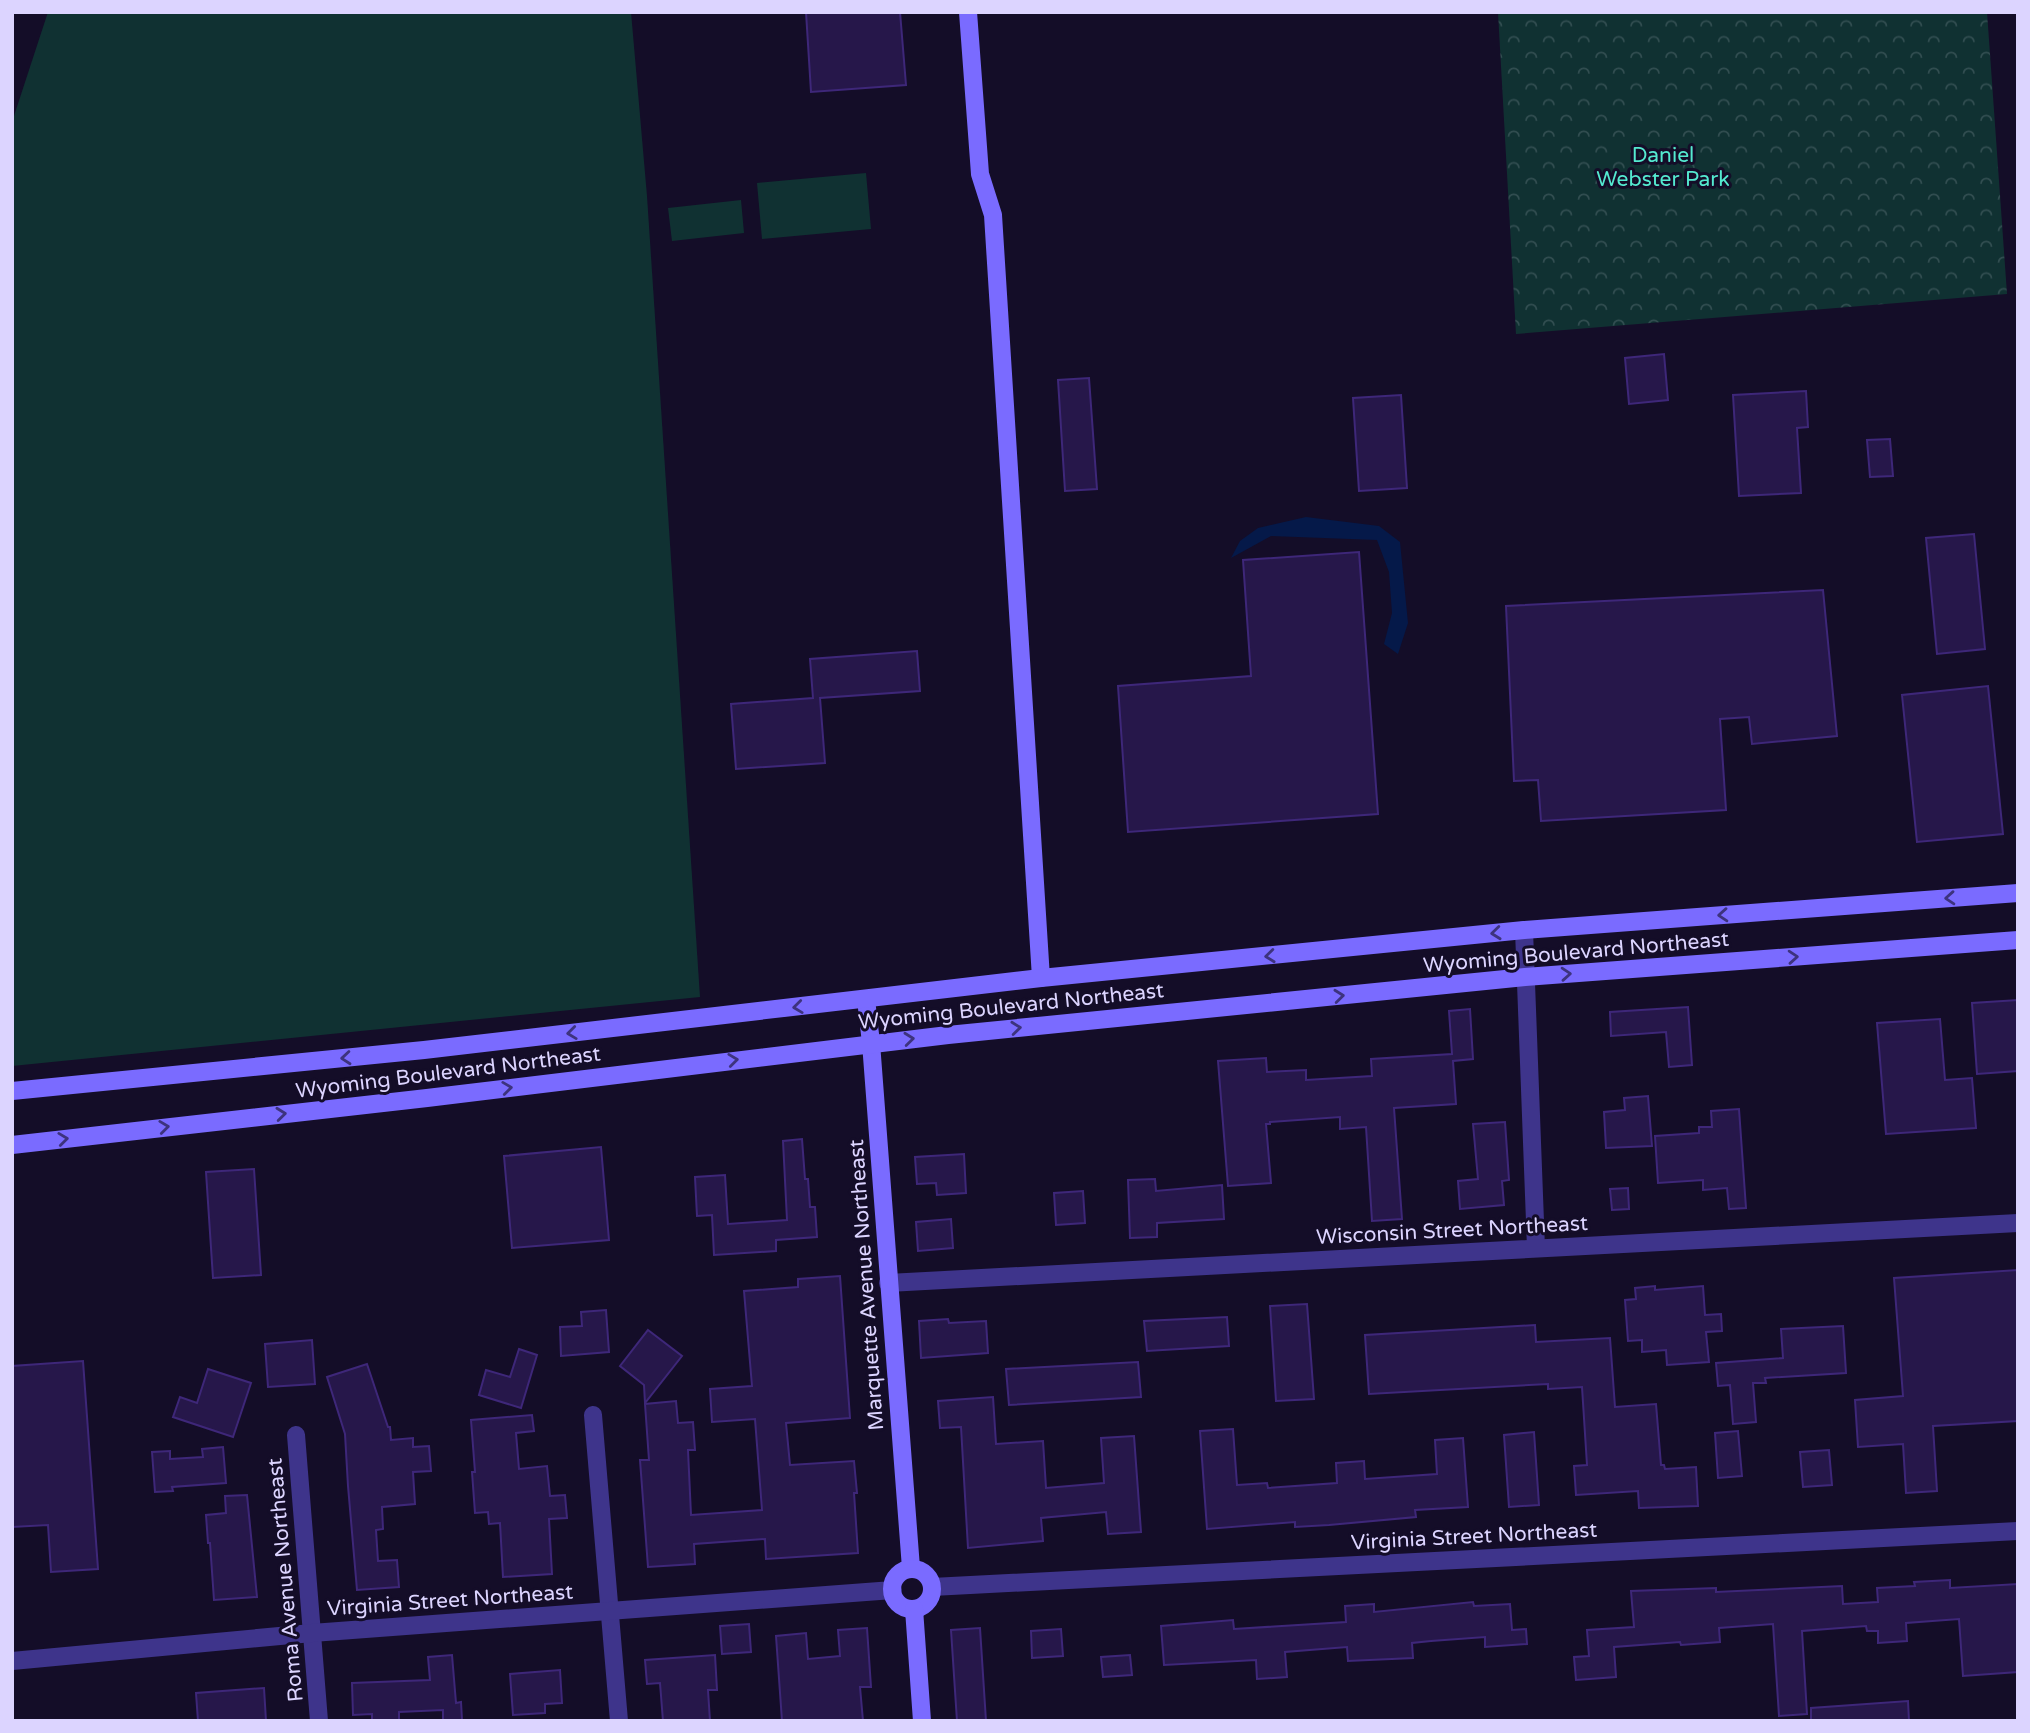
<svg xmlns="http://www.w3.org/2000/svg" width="2030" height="1733" viewBox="0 0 2030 1733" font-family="'Varela Round',sans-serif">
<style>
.green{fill:#103132}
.park{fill:url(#park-crowns)}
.water{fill:#051949}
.building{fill:#26174a;stroke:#3e2779;stroke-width:2}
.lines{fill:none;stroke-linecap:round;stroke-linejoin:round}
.street{stroke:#3e348b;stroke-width:18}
.secondary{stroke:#7a6bff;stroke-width:18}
.oneway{stroke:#3d337e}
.labels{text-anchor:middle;stroke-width:6;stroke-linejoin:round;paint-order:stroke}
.park-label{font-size:21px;fill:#54ead0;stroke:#140d28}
.street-label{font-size:21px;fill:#dcd4ff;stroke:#140d28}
</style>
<defs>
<pattern id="park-crowns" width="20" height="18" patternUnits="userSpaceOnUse" patternTransform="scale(1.75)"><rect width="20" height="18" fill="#103132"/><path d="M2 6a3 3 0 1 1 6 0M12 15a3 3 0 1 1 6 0" fill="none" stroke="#324e51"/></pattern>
</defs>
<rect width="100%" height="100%" fill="#140d28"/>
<!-- green -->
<g class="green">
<path d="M48,12H631L647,196L700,997L12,1066V122Z"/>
<path d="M866,173L871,229L762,239L757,183Z"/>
<path d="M741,200L744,233L672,241L668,208Z"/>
</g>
<!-- park -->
<path class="park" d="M1498,12H1987L2007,294L1516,334Z"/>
<!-- water -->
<path class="water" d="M1306,517L1379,526L1400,542L1408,623L1398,654L1384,644L1392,613L1389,572L1377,540L1271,536L1231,558L1240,541L1258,528Z"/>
<!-- building -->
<g class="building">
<path d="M806,12H900L906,85L811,92Z"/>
<path d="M1664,354L1668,400L1629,404L1625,358Z"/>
<path d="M1089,378L1097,489L1065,491L1058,380Z"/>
<path d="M1806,391L1808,427L1797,428L1801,493L1739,496L1733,395Z"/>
<path d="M1401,395L1407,488L1359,491L1353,398Z"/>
<path d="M1890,439L1893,476L1870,477L1867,440Z"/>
<path d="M1974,534L1985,649L1937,654L1926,538Z"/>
<path d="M1359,552L1378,814L1128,832L1118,686L1251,676L1243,560Z"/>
<path d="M1823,590L1837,736L1752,744L1749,717L1720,719L1726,810L1541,821L1538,780L1514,781L1506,606Z"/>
<path d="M917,651L920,691L820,698L825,763L736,769L731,704L813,698L810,659Z"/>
<path d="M1988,686L2003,834L1917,842L1902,695Z"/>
<path d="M2018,1000V1071L1977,1074L1972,1003Z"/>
<path d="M1688,1007L1692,1065L1669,1067L1666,1032L1611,1036L1610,1012Z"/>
<path d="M1470,1009L1473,1059L1453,1061L1456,1104L1394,1108L1402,1219L1372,1221L1366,1127L1340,1129V1117L1270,1122V1124H1266L1271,1183L1228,1186L1218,1061L1266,1058L1267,1072L1306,1070V1080L1372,1076L1371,1059L1452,1054L1449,1011Z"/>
<path d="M1940,1019L1945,1080L1972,1078L1976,1128L1886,1134L1877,1023Z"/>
<path d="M1648,1096L1652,1146L1606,1148L1604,1112L1625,1110L1624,1098Z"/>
<path d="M1739,1109L1746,1208L1729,1209L1727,1188L1703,1190V1180L1658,1183L1655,1136L1699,1133V1127H1712L1711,1111Z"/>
<path d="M1505,1122L1509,1180L1502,1181L1504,1205L1460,1209L1458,1181L1478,1179L1473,1124Z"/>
<path d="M802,1139L805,1179H808L810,1207H815L817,1237L776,1240V1251L714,1255L712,1215L697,1216L695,1177L725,1175L728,1224L787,1220L783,1141Z"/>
<path d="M601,1147L609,1240L512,1248L504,1156Z"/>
<path d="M964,1154L966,1193L937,1195L936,1183L917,1184L915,1157Z"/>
<path d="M254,1169L261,1275L213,1278L206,1172Z"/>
<path d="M1155,1179L1156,1191L1222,1185L1224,1219L1157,1223V1237L1130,1238L1128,1180Z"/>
<path d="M1628,1188L1629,1209L1612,1210L1610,1189Z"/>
<path d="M1083,1191L1085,1223L1056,1225L1054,1193Z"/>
<path d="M951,1219L953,1248L918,1251L916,1222Z"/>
<path d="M2018,1270V1421L1933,1426L1937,1491L1906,1493L1903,1444L1858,1447L1855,1400L1903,1396L1894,1278Z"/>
<path d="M840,1276L850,1418L786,1423L790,1465L854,1461L857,1493H854L858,1553L766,1559L765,1539L694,1544L695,1564L648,1567L640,1460H649L645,1404L676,1401L678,1423L693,1422L695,1450H688L691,1515L762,1510L755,1419L712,1422L710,1389L752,1386L744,1291L798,1287V1279Z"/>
<path d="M1655,1286V1290L1703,1286L1705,1315L1721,1314L1722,1331L1706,1332L1709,1362L1667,1365L1666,1350L1642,1352V1340L1628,1341L1625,1300L1636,1299L1635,1288Z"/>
<path d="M1307,1304L1314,1399L1276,1401L1270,1306Z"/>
<path d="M606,1310L609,1352L561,1356L560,1327L582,1326L581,1312Z"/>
<path d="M1227,1317L1229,1346L1147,1351L1144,1321Z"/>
<path d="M948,1319L949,1323L986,1321L988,1353L921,1358L919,1321Z"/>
<path d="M1535,1325L1536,1342L1610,1338L1615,1407L1656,1404L1661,1465H1664L1665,1469L1696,1467L1698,1506L1639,1508L1638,1491L1576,1495L1574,1466L1587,1465L1582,1387L1548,1389V1384L1369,1394L1365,1335Z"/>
<path d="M1843,1326L1846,1373L1765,1378L1766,1383H1753L1756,1422L1733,1424L1730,1385L1718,1386L1716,1363L1783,1358L1781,1329Z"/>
<path d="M648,1330L682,1356L645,1403L644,1385L620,1366Z"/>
<path d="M312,1340L315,1384L268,1387L265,1344Z"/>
<path d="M519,1349L537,1355L521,1408L479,1395L486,1370L510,1377Z"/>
<path d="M83,1361L98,1569L51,1572L48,1525L12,1527V1366Z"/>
<path d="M1138,1362L1141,1397L1009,1405L1006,1369Z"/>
<path d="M367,1364L388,1427H390L391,1440L413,1438V1447L429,1446L431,1471L413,1472L415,1504L382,1507L383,1529L376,1530L378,1561L397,1560L399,1587L357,1590L348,1486L345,1434L327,1377Z"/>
<path d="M208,1369L251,1383L233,1437L173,1417L180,1397L197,1403Z"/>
<path d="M993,1397L996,1444L1043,1441L1046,1488L1104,1483L1101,1438L1134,1436L1141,1532L1108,1534L1106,1512L1041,1518L1043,1541L968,1548L961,1427L940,1428L938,1401Z"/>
<path d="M532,1415L534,1431L516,1433L519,1469L547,1466L550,1496L565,1495L567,1518L549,1519L552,1574L503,1577L500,1523L489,1524L488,1512L475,1513L472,1472H475L471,1420Z"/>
<path d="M1233,1429L1237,1485L1267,1483L1268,1488L1337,1483L1336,1463L1364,1461L1365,1479L1437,1474L1435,1440L1463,1438L1468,1507L1415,1510L1416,1517L1329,1525L1295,1527V1522L1207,1529L1200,1431Z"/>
<path d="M1738,1431L1742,1476L1718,1478L1715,1433Z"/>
<path d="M1534,1432L1539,1505L1509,1507L1504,1435Z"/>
<path d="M223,1447L226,1483L172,1487L173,1491L155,1492L152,1452L170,1451V1459L203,1457L202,1449Z"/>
<path d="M1829,1450L1832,1485L1803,1487L1800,1452Z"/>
<path d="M247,1495L257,1597L214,1600L210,1543H208L206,1515L226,1513L225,1496Z"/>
<path d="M1950,1580V1588L2018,1584V1672L1963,1676L1959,1619L1906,1623L1907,1641L1878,1643V1631H1867L1866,1626L1802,1631L1807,1714L1779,1716L1773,1624L1719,1628L1720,1642L1681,1645L1680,1642L1614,1647L1616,1677L1576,1680L1574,1657L1589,1656L1587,1630L1634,1627L1631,1591L1716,1588V1592L1842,1586L1843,1604L1878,1602L1877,1588L1915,1586L1914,1582Z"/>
<path d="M1473,1602L1474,1606L1510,1604L1512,1630L1526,1629L1527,1644L1485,1647V1637L1431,1641L1412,1643L1413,1658L1348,1661L1347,1647L1285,1652L1287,1677L1257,1679L1256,1660L1164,1665L1161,1626L1233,1620L1234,1629L1346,1622L1345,1606L1374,1604V1612Z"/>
<path d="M749,1624L751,1652L722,1654L720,1626Z"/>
<path d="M867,1628L871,1687H860L863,1721H782L776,1636L806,1633L808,1659L840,1656L838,1630Z"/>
<path d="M980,1628L986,1721H957L951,1630Z"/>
<path d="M1061,1629L1063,1656L1032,1658L1031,1631Z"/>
<path d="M452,1655L456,1703L461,1702L462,1720L443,1721V1710L399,1712V1721H372V1714L353,1715L352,1683L430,1680L428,1657Z"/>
<path d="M715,1655L717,1690H708L710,1721H663L660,1683L647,1684L645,1660Z"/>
<path d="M1130,1655L1132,1675L1103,1677L1101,1657Z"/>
<path d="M560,1670L562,1703L545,1704V1713L513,1715L510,1674Z"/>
<path d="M264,1688L266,1721H198L196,1693Z"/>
<path d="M1908,1701L1909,1721H1811V1708Z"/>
</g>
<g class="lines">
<!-- street -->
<g class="street">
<path d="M1524,930L1536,1248"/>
<path d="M888,1283L2018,1223"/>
<path d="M593,1415L619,1721"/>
<path d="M296,1435L319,1721"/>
<path d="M932,1587L2018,1531"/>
<path d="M12,1661L312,1633L893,1590"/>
</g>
<!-- secondary -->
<g class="secondary">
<path d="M968,12L980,174L993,215L1041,978"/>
<path d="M866,999L871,1043L911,1568"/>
<path d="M12,1091L424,1050L1041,978L1524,930L2018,893"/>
<path d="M12,1145L427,1098L948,1035L1525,977L2018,940"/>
<circle cx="912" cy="1589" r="20"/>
<path d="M914,1609L922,1721"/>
</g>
</g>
<!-- one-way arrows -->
<defs><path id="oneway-chevron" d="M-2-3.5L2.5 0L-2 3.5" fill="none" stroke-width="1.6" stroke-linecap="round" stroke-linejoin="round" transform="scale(1.75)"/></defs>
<g class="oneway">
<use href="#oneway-chevron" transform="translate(1950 898) rotate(176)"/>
<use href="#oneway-chevron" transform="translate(1723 915) rotate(176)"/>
<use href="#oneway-chevron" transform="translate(1496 933) rotate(174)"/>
<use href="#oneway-chevron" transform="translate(1270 956) rotate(174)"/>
<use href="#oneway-chevron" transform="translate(1793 957) rotate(-4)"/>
<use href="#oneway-chevron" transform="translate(1566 974) rotate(-4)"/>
<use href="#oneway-chevron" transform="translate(1339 996) rotate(-6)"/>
<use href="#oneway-chevron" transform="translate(798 1007) rotate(173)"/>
<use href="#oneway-chevron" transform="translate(1016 1028) rotate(-6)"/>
<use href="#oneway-chevron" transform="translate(572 1033) rotate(173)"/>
<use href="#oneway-chevron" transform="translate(909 1039) rotate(-6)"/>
<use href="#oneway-chevron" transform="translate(346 1058) rotate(175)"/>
<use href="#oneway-chevron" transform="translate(733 1060) rotate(-7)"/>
<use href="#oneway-chevron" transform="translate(507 1088) rotate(-7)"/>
<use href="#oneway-chevron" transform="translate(281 1114) rotate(-6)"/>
<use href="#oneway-chevron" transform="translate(164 1127) rotate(-7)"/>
<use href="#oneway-chevron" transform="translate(63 1139) rotate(-7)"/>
</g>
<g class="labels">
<!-- park labels -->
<g class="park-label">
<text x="1663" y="162">Daniel<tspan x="1663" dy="24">Webster Park</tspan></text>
</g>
<!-- street labels -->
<g class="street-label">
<text transform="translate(1576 952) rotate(-5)" y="7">Wyoming Boulevard Northeast</text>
<text transform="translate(1011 1006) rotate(-6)" y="7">Wyoming Boulevard Northeast</text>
<text transform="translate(448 1072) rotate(-7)" y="7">Wyoming Boulevard Northeast</text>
<text transform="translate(1452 1230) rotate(-3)" y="7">Wisconsin Street Northeast</text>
<text transform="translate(866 1285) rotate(-94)" y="7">Marquette Avenue Northeast</text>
<text transform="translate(1474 1536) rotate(-3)" y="7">Virginia Street Northeast</text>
<text transform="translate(285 1580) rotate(-95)" y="7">Roma Avenue Northeast</text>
<text transform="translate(450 1600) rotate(-4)" y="7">Virginia Street Northeast</text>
</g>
</g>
<!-- border -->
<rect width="2030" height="1733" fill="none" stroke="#dcd4ff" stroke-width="28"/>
</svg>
